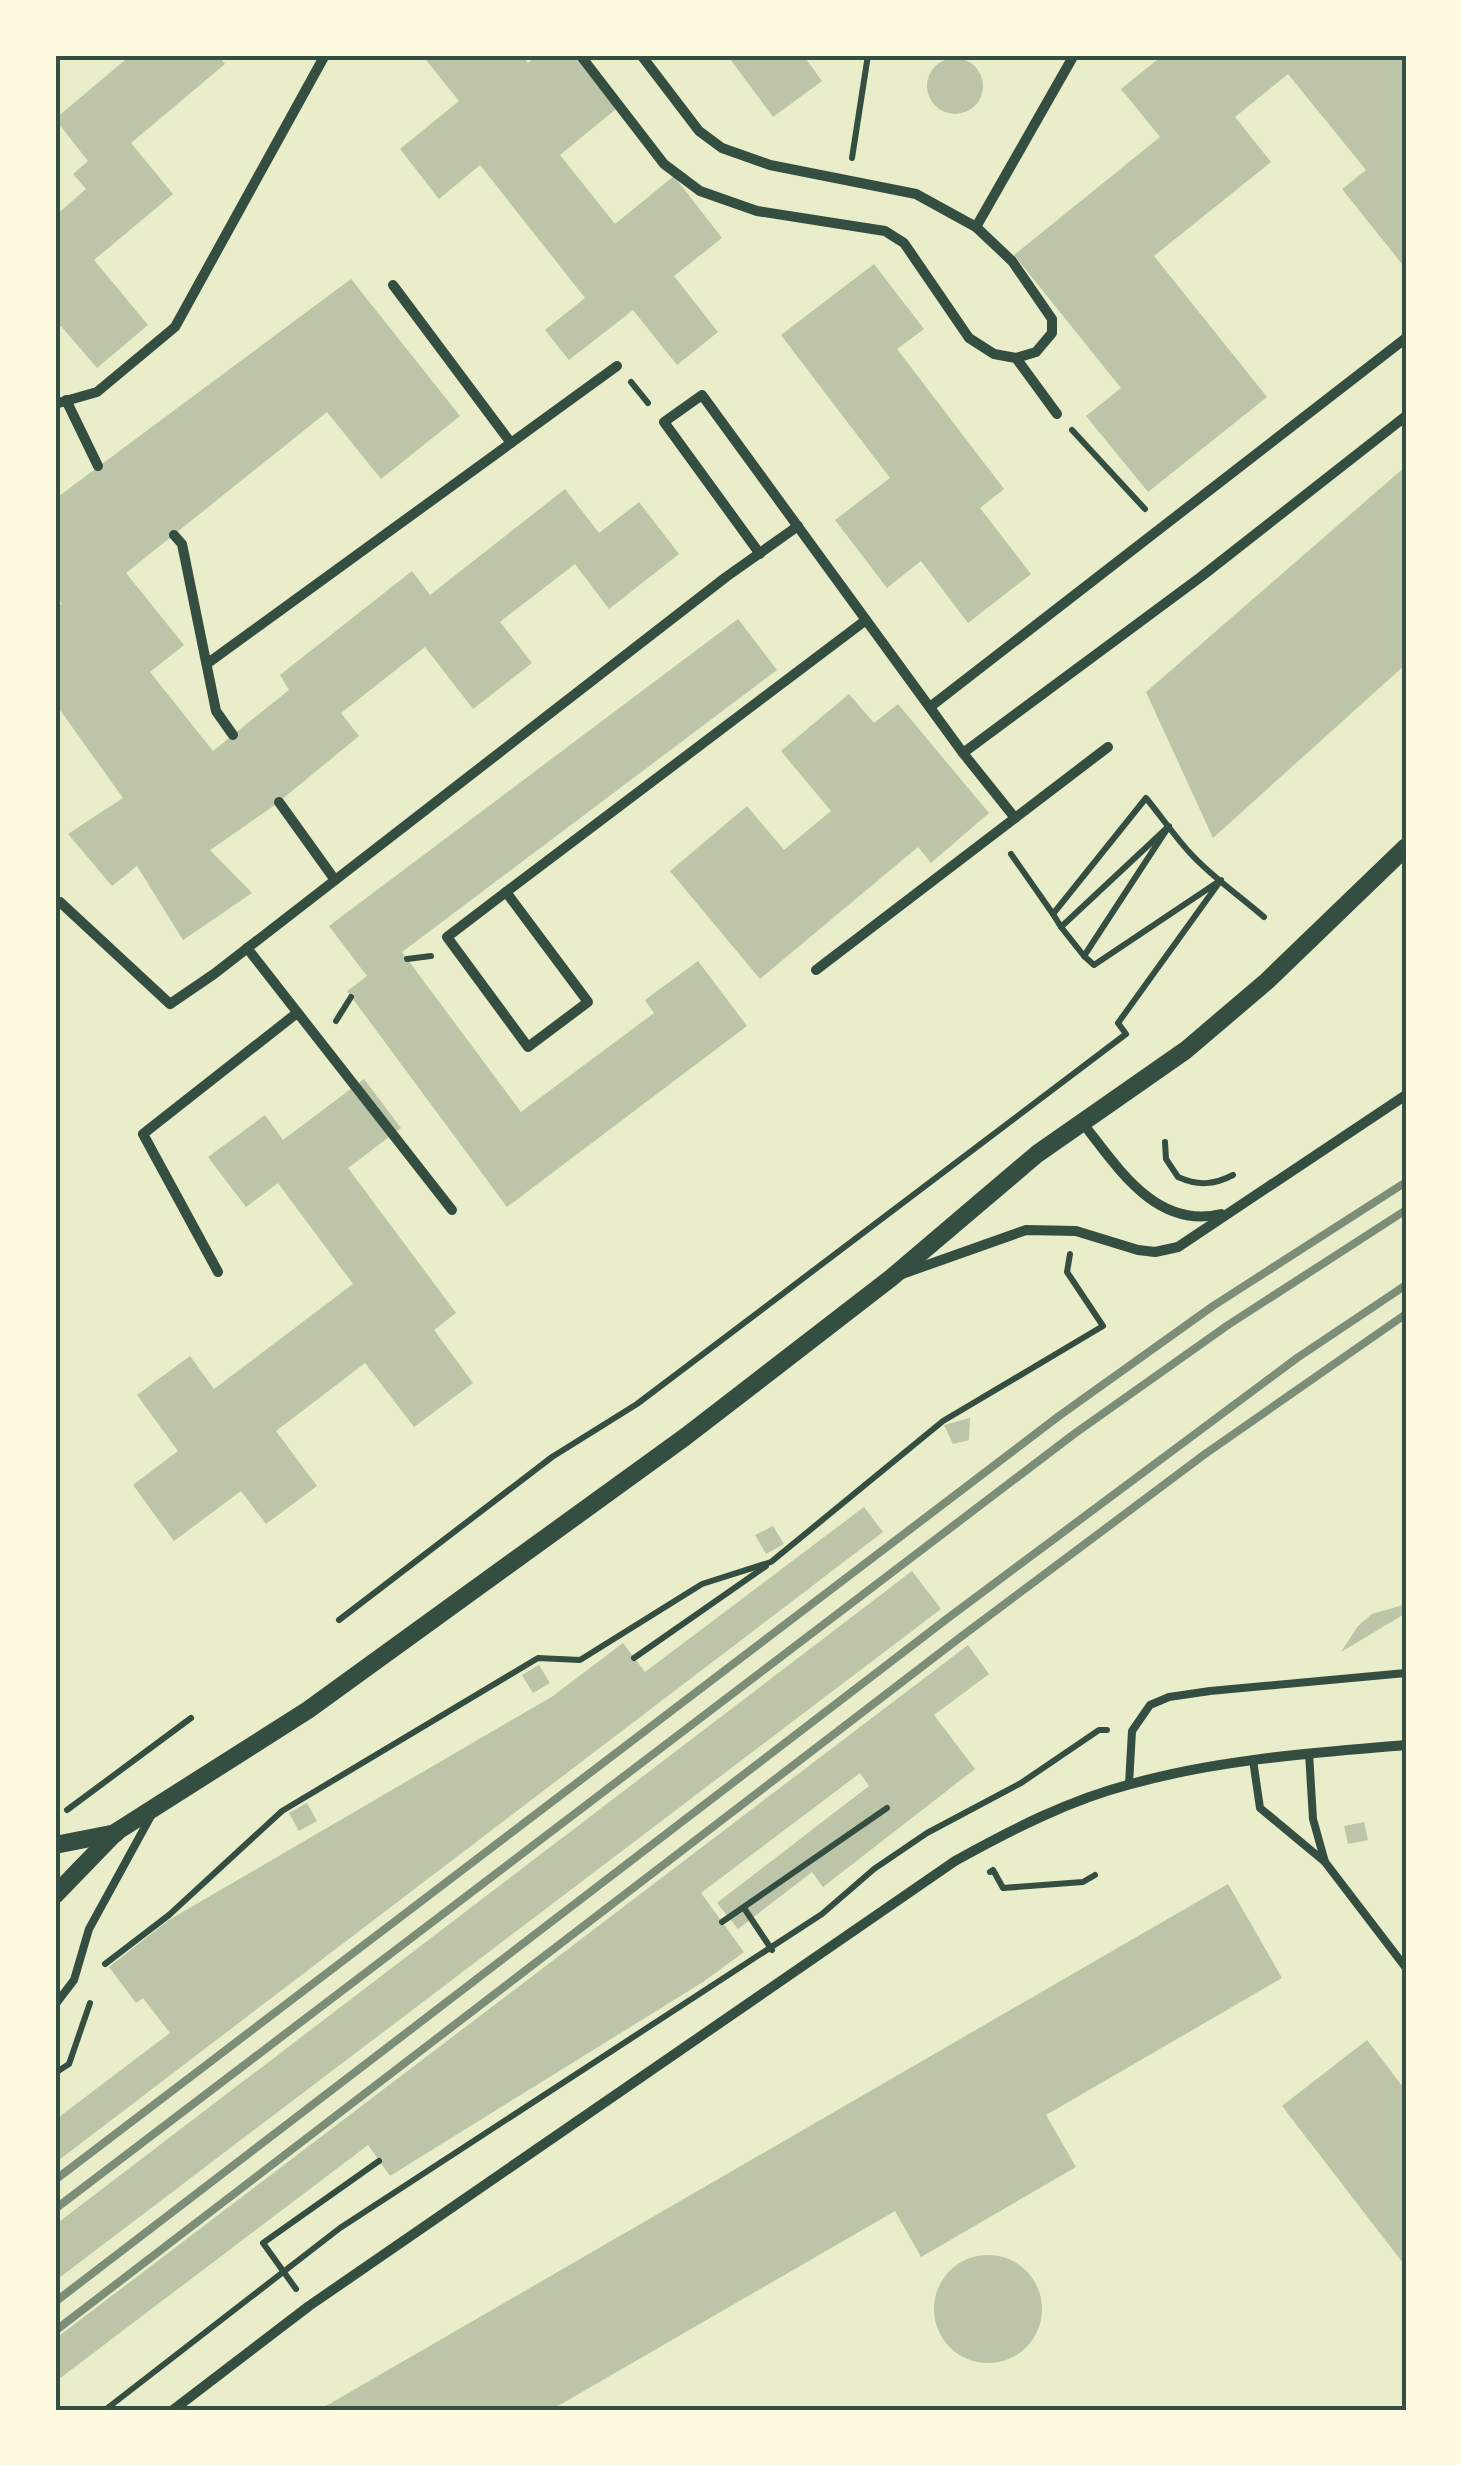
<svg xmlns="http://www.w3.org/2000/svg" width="1461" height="2465" viewBox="0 0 1461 2465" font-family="'IBM Plex Sans',sans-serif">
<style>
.building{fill:#bcc5a7}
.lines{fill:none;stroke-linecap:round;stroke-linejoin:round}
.path{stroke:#344e41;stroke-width:6}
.service{stroke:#344e41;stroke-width:8}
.minor{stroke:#344e41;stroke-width:10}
.tertiary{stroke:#344e41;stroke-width:18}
.rail{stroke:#7c8e77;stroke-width:8}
.neatline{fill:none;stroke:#344e41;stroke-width:4}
</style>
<rect width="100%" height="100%" fill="#e9edc9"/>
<!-- building -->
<g class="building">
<path d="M131,55H218L225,64L131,143L173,194L94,260L148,325L97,368L61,326L55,330V216L86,189L73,174L88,161L55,119Z"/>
<path d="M422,55H521L528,63L538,55H573L616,109L560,155L615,224L674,176L722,238L674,276L718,332L677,365L633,310L569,360L545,330L585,298L480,165L439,199L400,149L459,101Z"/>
<path d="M727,55H803L822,81L773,117Z"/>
<path d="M1163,55H1406V269L1342,189L1366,170L1288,74L1235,117L1271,162L1154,256L1267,397L1148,492L1086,416L1121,388L1014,255L1160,137L1121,89Z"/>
<circle cx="955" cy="86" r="28"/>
<path d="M874,264L924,329L897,349L1004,489L980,508L1031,574L968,623L921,561L887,588L835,520L890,478L781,335Z"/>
<path d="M351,279L460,416L381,479L327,412L126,573L184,645L150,672L213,751L289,690L280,675L412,571L430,595L565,489L599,533L639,502L679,554L609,609L575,564L500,622L532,663L473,709L425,647L341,713L359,736L275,805L210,850L252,893L183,940L137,866L112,886L68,834L123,798L55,703V608L62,604L55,595V499Z"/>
<path d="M1406,466V664L1213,838L1146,692Z"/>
<path d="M738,619L777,670L402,952L521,1112L654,1013L645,1000L698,961L747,1026L507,1207L347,991L367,976L329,926Z"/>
<path d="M849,694L874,723L898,704L989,813L931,863L918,847L760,979L670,871L747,806L784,850L831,811L781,751Z"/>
<path d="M364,1079L401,1128L348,1168L456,1313L434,1330L473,1383L414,1427L365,1363L276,1431L317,1486L266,1524L241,1491L174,1541L133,1485L178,1451L137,1395L190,1356L214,1389L353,1284L278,1183L246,1207L208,1157L265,1115L283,1140Z"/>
<path d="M970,1418L969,1440L953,1444L944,1425Z"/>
<path d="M864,1507L883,1532L55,2163V2120L170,2033L143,1998L136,2003L109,1967L169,1920L553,1696L623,1643L645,1672Z"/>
<path d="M773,1526L784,1544L766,1554L755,1535Z"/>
<path d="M912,1571L941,1609L55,2281V2225Z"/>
<path d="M1406,1604V1613L1341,1652L1358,1626L1372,1614Z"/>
<path d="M968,1645L989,1674L934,1715L975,1769L823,1887L812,1872L738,1929L717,1903L869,1786L860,1773L701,1893L744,1952L703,1982L390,2176L368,2145L55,2382V2339Z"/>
<path d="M539,1665L550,1683L533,1693L522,1675Z"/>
<path d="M307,1803L317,1821L299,1831L289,1813Z"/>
<path d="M1364,1822L1368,1840L1348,1844L1344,1826Z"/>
<path d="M1228,1884L1282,1978L1046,2115L1076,2167L921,2257L895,2211L551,2410H319Z"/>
<path d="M1367,2040L1406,2091V2267L1282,2106Z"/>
<circle cx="988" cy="2309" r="54"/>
</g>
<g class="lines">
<!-- path -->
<g class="path">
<path d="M852,158L868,55"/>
<path d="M631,382L648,403"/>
<path d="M1072,430L1145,509"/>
<path d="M1011,854L1053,914"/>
<path d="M1061,927L1084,956"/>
<path d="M407,959L431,956"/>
<path d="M336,1021L351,997"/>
<path d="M1165,1142L1166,1159L1178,1177C1198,1186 1214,1185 1233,1175"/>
<path d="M339,1620L552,1457L637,1404L1126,1034L1118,1023L1221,880L1094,965L1084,956L1169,826L1061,927L1053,914L1146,798C1161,816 1175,837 1191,854C1212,877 1240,896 1264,917"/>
<path d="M634,1658L766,1566"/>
<path d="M67,1810L191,1718"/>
<path d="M990,1872L993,1870L1003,1888L1083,1882L1095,1875"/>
<path d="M744,1908L772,1950"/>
<path d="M722,1922L887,1808"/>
<path d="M105,1964L169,1915L282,1811L538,1658L580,1660L702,1584L771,1562L943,1421L1103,1326L1067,1272L1070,1254"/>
<path d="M55,2073L69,2064L90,2003"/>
<path d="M296,2289L263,2243L379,2161"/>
<path d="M105,2410L340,2228L822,1914L874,1869L927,1833L1021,1783L1099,1730H1107"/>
</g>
<!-- service -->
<g class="service">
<path d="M1253,1760L1260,1808L1325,1862L1313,1819L1309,1753"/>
<path d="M1129,1784L1132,1731L1150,1705L1169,1697L1210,1691L1406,1673"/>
<path d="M1325,1862L1406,1968"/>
<path d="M55,2005L74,1980L89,1929L152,1814"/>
</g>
<!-- minor -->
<g class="minor">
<path d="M580,55L664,164L700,191L757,211L885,231L904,243L969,338L994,354L1016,358L1036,352L1052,333V319L1012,261L976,227L916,194L770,165L722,148L699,131L641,55"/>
<path d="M976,227L1074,55"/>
<path d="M393,285L511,443"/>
<path d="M1016,358L1057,414"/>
<path d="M66,400L98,466"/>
<path d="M55,404L97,392L175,327L325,55"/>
<path d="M174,535L182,544L216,711L233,735"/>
<path d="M760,554L664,422L702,395L963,753L1015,818"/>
<path d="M208,663L617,366"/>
<path d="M930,707L1406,338"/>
<path d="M963,753L1202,576L1406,416"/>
<path d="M279,802L335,880"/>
<path d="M506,892L866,620"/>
<path d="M506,892L588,1002L528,1047L447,937Z"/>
<path d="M55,904L60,902L170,1004L214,974L726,577L798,526"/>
<path d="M247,948L452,1210"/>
<path d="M816,970L1108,747"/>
<path d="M1081,1121C1117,1166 1155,1230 1221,1214"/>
<path d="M55,1178V1229"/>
<path d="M218,1272L143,1134L297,1013"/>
<path d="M902,1274L1026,1230L1076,1231L1138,1250L1155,1252L1178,1247L1406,1095"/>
<path d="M173,2410L309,2306L955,1861C1011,1830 1069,1800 1131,1784C1221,1759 1314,1753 1406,1745"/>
</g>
<!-- tertiary -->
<g class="tertiary">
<path d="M55,1845L116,1833"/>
<path d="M55,1895L116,1832L308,1710L685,1437L891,1278L1037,1154L1186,1050L1267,981L1406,847"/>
</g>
<!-- rail -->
<g class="rail">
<path d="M55,2180L1059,1416L1213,1306L1406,1182"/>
<path d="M55,2209L1074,1434L1228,1325L1406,1210"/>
<path d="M55,2302L948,1618L1297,1358L1406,1285"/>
<path d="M55,2331L962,1636L1205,1454L1406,1314"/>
</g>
</g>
<!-- border -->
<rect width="1461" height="2465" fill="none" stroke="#fefae0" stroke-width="115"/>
<rect x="58" y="58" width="1346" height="2350" class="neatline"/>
</svg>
